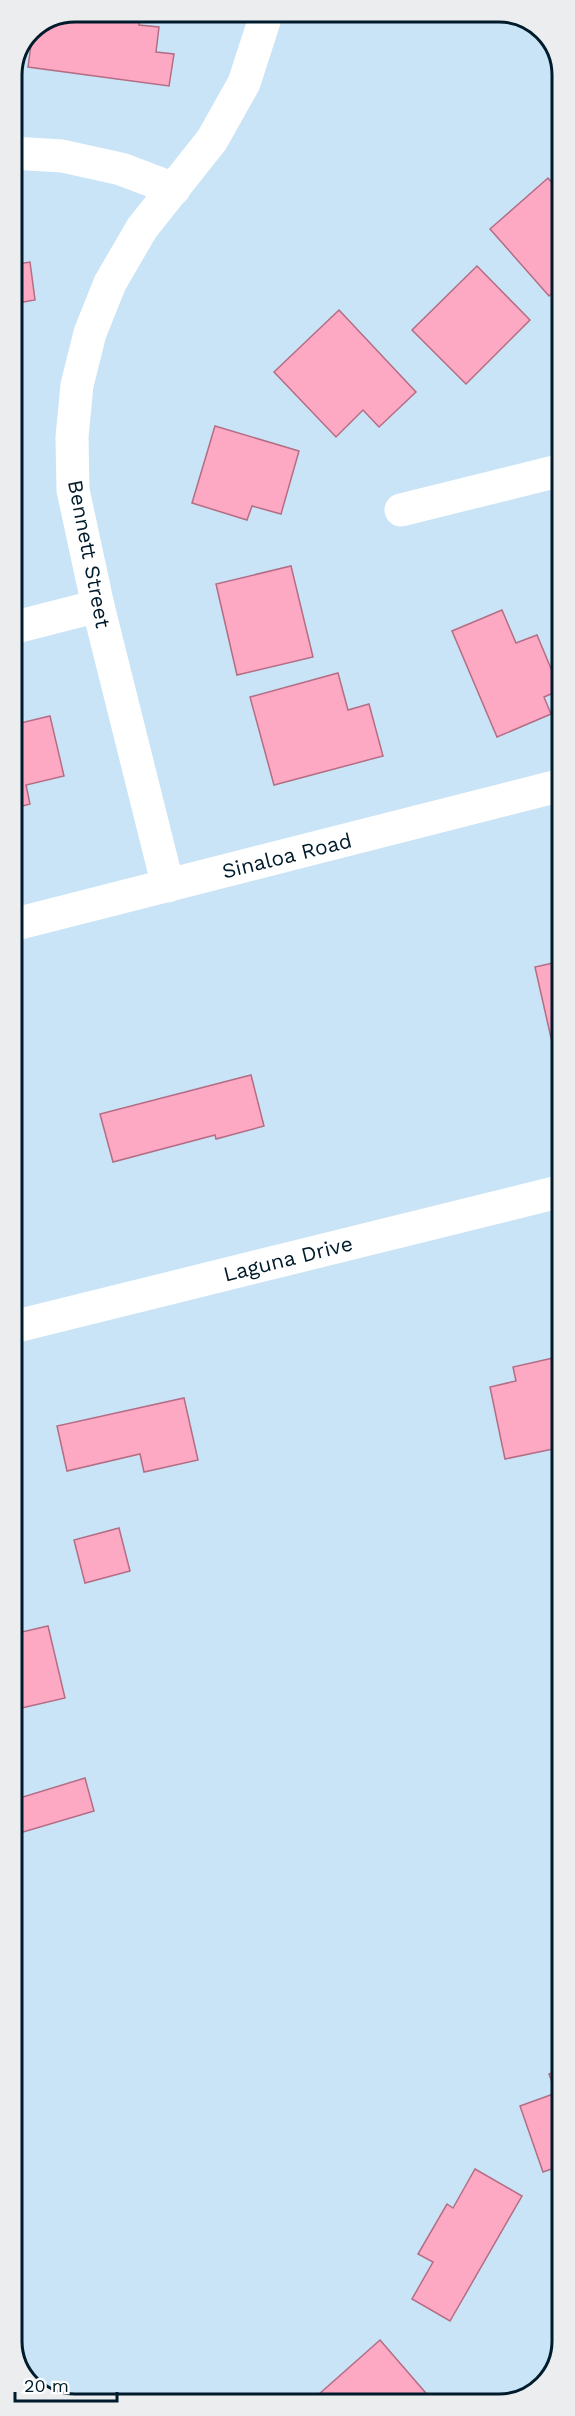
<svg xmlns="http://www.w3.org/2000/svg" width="575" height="2416" viewBox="0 0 575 2416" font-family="'Work Sans',sans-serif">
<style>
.building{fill:#fea9c4;stroke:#b46d84;stroke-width:1.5}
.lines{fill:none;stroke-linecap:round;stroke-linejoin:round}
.street{stroke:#fff;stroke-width:33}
.secondary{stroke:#fff;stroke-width:33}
.labels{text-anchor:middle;stroke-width:4.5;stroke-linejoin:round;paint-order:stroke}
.street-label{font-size:21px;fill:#001b2b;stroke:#fff}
.rim{fill:none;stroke:#001b2b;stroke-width:3}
</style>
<rect width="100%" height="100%" fill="#c9e4f6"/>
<!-- building -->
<g class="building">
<path d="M76,12L111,16V12H141L139,25L159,27L156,52L174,54L169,86L28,67L33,30Z"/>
<path d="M548,178L562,195V285L549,296L490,229Z"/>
<path d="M30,262L35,300L12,304V265Z"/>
<path d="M477,266L530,320L466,384L412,330Z"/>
<path d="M339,310L416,392L379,427L363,410L336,437L274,372Z"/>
<path d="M215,426L299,451L281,514L252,506L247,520L192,503Z"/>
<path d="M291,566L313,657L237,675L216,584Z"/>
<path d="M502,610L516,643L537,635L560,690L544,697L551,714L497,737L452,631Z"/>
<path d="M338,673L348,710L369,704L383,756L274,785L250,697Z"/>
<path d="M50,716L64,776L26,785L30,804L12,809V725Z"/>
<path d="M562,961V1082H561L535,967Z"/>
<path d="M251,1075L264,1126L216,1139L215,1135L113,1162L100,1114Z"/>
<path d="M562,1356L563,1447L505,1459L490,1387L516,1381L513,1367Z"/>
<path d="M184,1398L198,1460L144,1472L140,1454L67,1471L57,1426Z"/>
<path d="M119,1528L130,1571L85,1583L74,1540Z"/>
<path d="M48,1626L65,1698L13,1710V1634Z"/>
<path d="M85,1778L94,1811L13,1835V1800Z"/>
<path d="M563,2069V2165L543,2172L520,2106L556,2093L549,2074Z"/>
<path d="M475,2169L522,2196L450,2321L412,2299L433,2262L418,2254L447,2204L453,2208Z"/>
<path d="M380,2340L431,2399L427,2403H309Z"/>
</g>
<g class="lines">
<!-- street -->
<g class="street">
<path d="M12,153L62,156L121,169L174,189"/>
<path d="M401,510L562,470"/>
<path d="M12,628L98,606"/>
<path d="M168,886L98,606L73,490L72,437L77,385L90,333L110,283L142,228L212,140L244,83L267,12"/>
<path d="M13,1327L562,1191"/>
</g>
<!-- secondary -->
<path class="secondary" d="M12,925L562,785"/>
</g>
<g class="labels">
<!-- street labels -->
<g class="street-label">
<text transform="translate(89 554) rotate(79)" y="7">Bennett Street</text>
<text transform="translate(287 856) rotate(-14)" y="7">Sinaloa Road</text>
<text transform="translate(288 1259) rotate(-14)" y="7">Laguna Drive</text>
</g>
</g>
<!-- crop -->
<path d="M0 0H575V2416H0ZM75 22H499A53 53 0 0 1 552 75V2341A53 53 0 0 1 499 2394H75A53 53 0 0 1 22 2341V75A53 53 0 0 1 75 22Z" fill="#ebedee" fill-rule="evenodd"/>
<path class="rim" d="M75 22H499A53 53 0 0 1 552 75V2341A53 53 0 0 1 499 2394H75A53 53 0 0 1 22 2341V75A53 53 0 0 1 75 22Z"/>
<!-- scale -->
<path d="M15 2392v9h102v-9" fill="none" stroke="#001b2b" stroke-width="3"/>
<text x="24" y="2392" font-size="18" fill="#001b2b" stroke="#ffffff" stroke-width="4.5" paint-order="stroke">20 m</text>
</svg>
